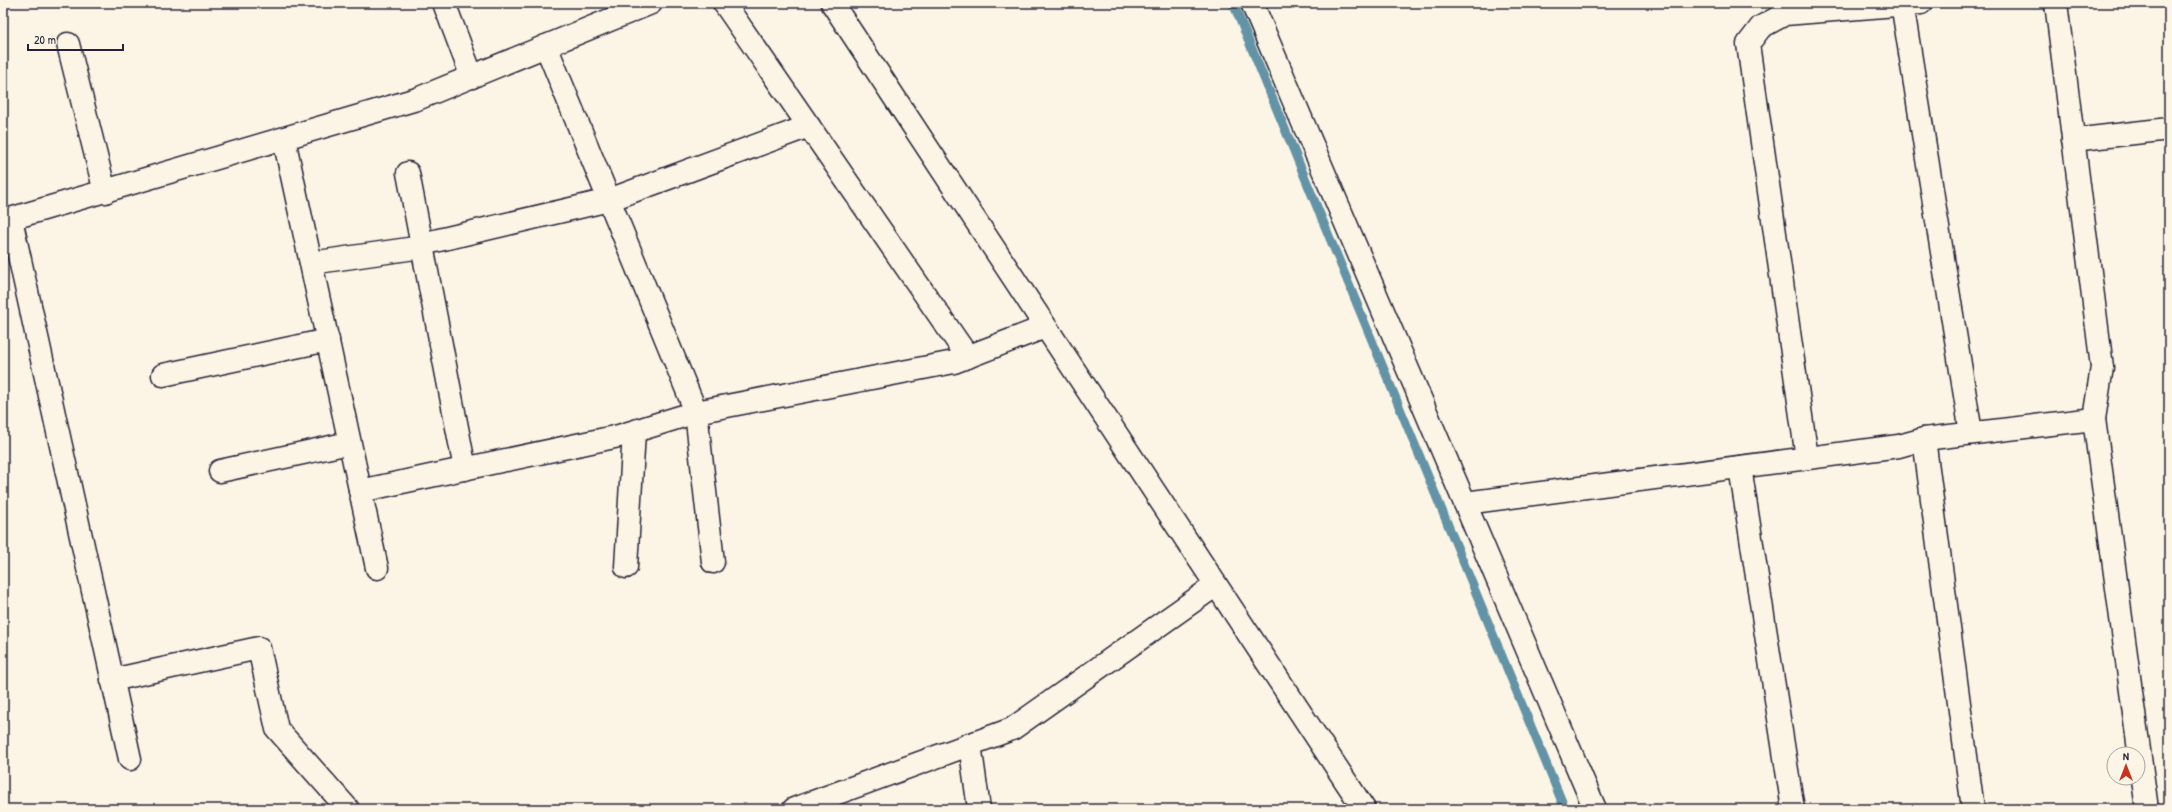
<svg xmlns="http://www.w3.org/2000/svg" width="2172" height="812" viewBox="0 0 2172 812" font-family="'Patrick Hand',sans-serif">
<style>
.lines{fill:none;stroke-linecap:round;stroke-linejoin:round}
.stream{stroke:#6493a6;stroke-width:9}
.minor-casing{stroke:#22223b;stroke-width:25}
.tertiary-casing{stroke:#22223b;stroke-width:25}
.minor{stroke:#fcf5e5;stroke-width:22}
.tertiary{stroke:#fcf5e5;stroke-width:22}
</style>
<rect width="100%" height="100%" fill="#fcf5e5"/>
<filter id="ink" filterUnits="userSpaceOnUse"><feTurbulence type="fractalNoise" baseFrequency=".025" numOctaves="2"/><feDisplacementMap in="SourceGraphic" scale="8" xChannelSelector="R" yChannelSelector="G"/><feConvolveMatrix kernelMatrix="1 2 1 2 8 2 1 2 1" color-interpolation-filters="sRGB"/></filter>
<g filter="url(#ink)">
<g class="lines">
<!-- stream -->
<path class="stream" d="M1233,3L1565,809"/>
<defs>
<g id="minor">
<path d="M444,3L472,77"/>
<path d="M724,3L968,357"/>
<path d="M1252,3L1595,809"/>
<path d="M1902,3L1971,433"/>
<path d="M2056,3L2102,367L2094,419L2147,809"/>
<path d="M68,44L105,192"/>
<path d="M546,46L696,412L713,562"/>
<path d="M284,139L377,568"/>
<path d="M2073,140L2169,129"/>
<path d="M408,173L465,469"/>
<path d="M11,219L130,759"/>
<path d="M3,221L417,99L651,3"/>
<path d="M311,263L422,247V244L609,200L809,126"/>
<path d="M163,375L328,340"/>
<path d="M1924,439L1973,809"/>
<path d="M1807,458L1748,44L1761,27L1785,14L1921,3"/>
<path d="M1740,467L1793,809"/>
<path d="M220,471L349,443"/>
<path d="M360,491L619,436L696,412L954,362L1045,327"/>
<path d="M1465,503L1899,446L1924,439L2094,419"/>
<path d="M626,567L634,432"/>
<path d="M112,680L259,648L277,729L348,809"/>
<path d="M970,744L979,809"/>
<path d="M794,809L1012,729L1216,585"/>
</g>
<path id="tertiary" d="M832,3L1364,809"/>
</defs>
<!-- minor casing -->
<use href="#minor" class="minor-casing"/>
<!-- tertiary casing -->
<use href="#tertiary" class="tertiary-casing"/>
<!-- minor -->
<use href="#minor" class="minor"/>
<!-- tertiary -->
<use href="#tertiary" class="tertiary"/>
</g>
</g>
<!-- margin -->
<rect width="2172" height="812" fill="none" stroke="#fcf5e5" stroke-width="16"/>
<rect x="8" y="8" width="2156" height="796" fill="none" stroke="#22223b" stroke-width="1.5" filter="url(#ink)"/>
<!-- north arrow -->
<g transform="translate(2126 766)"><circle r="19" fill="#fcf5e5" stroke="#a5a1a1"/>
<path d="M0-3L7 15L0 10L-7 15Z" fill="#c8321e"/>
<text y="-6" font-size="11" font-weight="bold" text-anchor="middle" fill="#22223b">N</text>
</g>
<!-- scale -->
<path d="M28 44v6h95v-6" fill="none" stroke="#22223b" stroke-width="2"/>
<text x="34" y="44" font-size="12" fill="#22223b" stroke="#fcf5e5" stroke-width="3" paint-order="stroke">20 m</text>
</svg>
